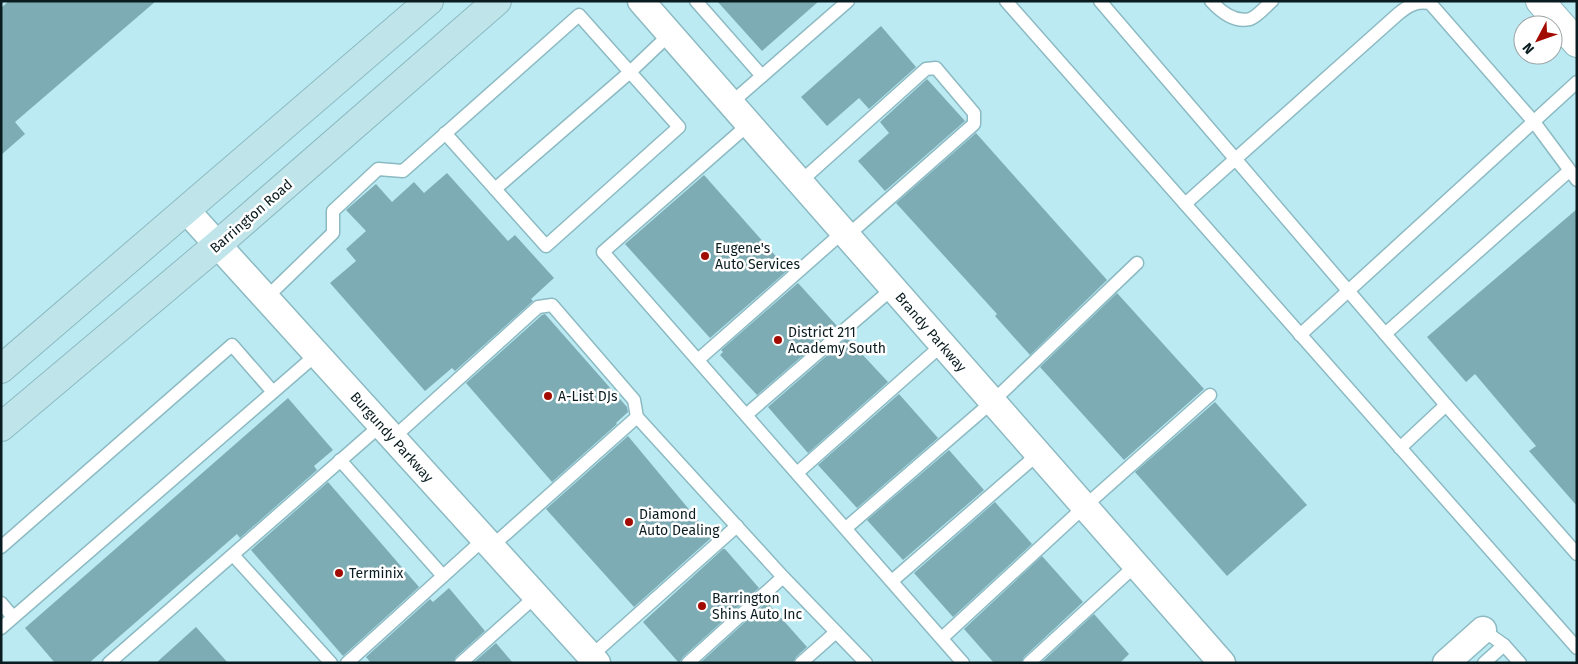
<svg xmlns="http://www.w3.org/2000/svg" width="1578" height="664" viewBox="0 0 1578 664" font-family="'Fira Sans',sans-serif">
<style>
.building{fill:#7eacb4}
.lines{fill:none;stroke-linecap:round;stroke-linejoin:round}
.service-casing{stroke:#8cbac2;stroke-width:15}
.minor-casing{stroke:#8cbac2;stroke-width:29}
.tertiary-casing{stroke:#8cbac2;stroke-width:30}
.secondary-casing{stroke:#8cbac2;stroke-width:30}
.service{stroke:#fff;stroke-width:12}
.minor{stroke:#fff;stroke-width:26}
.tertiary{stroke:#fff;stroke-width:28}
.secondary{stroke:#bfe5ea;stroke-width:28}
.poi-dot{fill:#a20b01;stroke:#fff;stroke-width:2}
.labels{text-anchor:middle;stroke-width:5;stroke-linejoin:round;paint-order:stroke}
.street-label{font-size:14px;fill:#0a1c20;stroke:#fff}
.poi-label{font-size:14px;fill:#0a1c20;stroke:#fff;text-anchor:start}
</style>
<rect width="100%" height="100%" fill="#bbeaf3"/>
<!-- building -->
<g class="building">
<path d="M9,1H156L15,122L25,134L1,155V8Z"/>
<path d="M717,1H819L762,51Z"/>
<path d="M881,26L916,67L869,109L859,98L827,126L801,97Z"/>
<path d="M927,79L965,121L885,191L858,161L889,133L880,122Z"/>
<path d="M976,133L1107,280L1030,355L995,316L997,314L896,203Z"/>
<path d="M447,173L508,241L515,235L554,278L531,299L533,301L455,371L452,368L425,391L330,283L356,261L346,249L366,231L346,210L376,184L392,202L414,182L424,193Z"/>
<path d="M704,175L788,270L710,338L625,244Z"/>
<path d="M1577,209V506L1529,451L1536,446L1475,374L1466,382L1427,337Z"/>
<path d="M798,283L837,326L757,395L720,355L723,352L721,350Z"/>
<path d="M1117,293L1204,389L1124,460L1040,367Z"/>
<path d="M545,314L627,407L628,412L616,423L617,424L552,482L466,383L542,315Z"/>
<path d="M847,338L888,382L808,453L768,407Z"/>
<path d="M899,394L938,438L857,508L818,465Z"/>
<path d="M288,398L333,450L314,466L317,470L240,538L237,534L89,663H55L25,628Z"/>
<path d="M1215,402L1307,505L1227,576L1135,472Z"/>
<path d="M628,436L712,537L634,607L546,509Z"/>
<path d="M949,450L984,490L903,560L867,520Z"/>
<path d="M328,482L419,587L343,656L251,550Z"/>
<path d="M995,502L1032,544L953,617L914,573Z"/>
<path d="M723,549H725L759,588L683,657L679,663L643,622Z"/>
<path d="M1042,556L1083,602L1024,657L1021,663H994L964,629Z"/>
<path d="M449,588L485,631L456,657L453,663H371L366,657L430,599L433,602Z"/>
<path d="M767,602L807,647L796,657L793,663H700Z"/>
<path d="M1094,614L1129,654L1120,663H1041Z"/>
<path d="M196,627L228,663H156Z"/>
<path d="M496,643L513,663H473Z"/>
</g>
<g class="lines">
<defs>
<g id="service">
<path d="M696,1L762,76"/>
<path d="M1006,1L1577,648"/>
<path d="M1100,1L1446,405L1577,554"/>
<path d="M1211,1C1221,12 1234,23 1250,19C1257,17 1266,6 1272,1"/>
<path d="M731,103L848,1"/>
<path d="M749,124L603,252L963,663"/>
<path d="M800,182L926,69L936,68L974,113V124L847,236"/>
<path d="M495,189L630,72L670,34"/>
<path d="M1185,204L1398,14C1409,5 1416,1 1430,3L1534,122L1577,180"/>
<path d="M266,298L333,233V211L378,169L403,171L579,15L679,127L546,246L445,133"/>
<path d="M1385,334L1569,171"/>
<path d="M1300,335L1577,82"/>
<path d="M699,359L843,232"/>
<path d="M746,415L893,288"/>
<path d="M393,438L538,307L552,305L634,400L637,417L783,577L866,663"/>
<path d="M1400,448L1446,405"/>
<path d="M340,460L443,576"/>
<path d="M797,473L942,345"/>
<path d="M846,528L992,402L1137,263"/>
<path d="M1,547L232,345L273,392"/>
<path d="M491,547L637,417"/>
<path d="M233,555L331,663"/>
<path d="M892,581L1038,454"/>
<path d="M1,603L13,617"/>
<path d="M1,628L317,354"/>
<path d="M1483,630L1504,645L1520,663"/>
<path d="M942,638L1084,507L1210,395"/>
<path d="M591,656L737,526"/>
<path d="M109,663L381,425"/>
<path d="M347,663L484,539"/>
<path d="M461,663L536,596"/>
<path d="M688,663L783,577"/>
<path d="M801,663L836,632"/>
<path d="M1029,663L1136,565"/>
<path d="M1484,663L1504,645"/>
</g>
<g id="minor">
<path d="M641,1L1222,663"/>
<path d="M186,210L597,663"/>
<path d="M1446,663L1483,630"/>
</g>
<path id="tertiary" d="M1540,1L1577,43"/>
<g id="secondary">
<path d="M1,369L429,1"/>
<path d="M1,427L217,245L497,1"/>
</g>
</defs>
<!-- service casing -->
<use href="#service" class="service-casing"/>
<!-- minor casing -->
<use href="#minor" class="minor-casing"/>
<!-- tertiary casing -->
<use href="#tertiary" class="tertiary-casing"/>
<!-- secondary casing -->
<use href="#secondary" class="secondary-casing"/>
<!-- service -->
<use href="#service" class="service"/>
<!-- minor -->
<use href="#minor" class="minor"/>
<!-- tertiary -->
<use href="#tertiary" class="tertiary"/>
<!-- secondary -->
<use href="#secondary" class="secondary"/>
</g>
<!-- markers -->
<g class="poi-dot">
<circle cx="705" cy="256" r="5"/>
<circle cx="778" cy="340" r="5"/>
<circle cx="548" cy="396" r="5"/>
<circle cx="629" cy="522" r="5"/>
<circle cx="339" cy="573" r="5"/>
<circle cx="702" cy="606" r="5"/>
</g>
<g class="labels">
<!-- street labels -->
<g class="street-label">
<text transform="translate(251 216) rotate(-41)" y="5">Barrington Road</text>
<text transform="translate(931 332) rotate(49)" y="5">Brandy Parkway</text>
<text transform="translate(392 437) rotate(48)" y="5">Burgundy Parkway</text>
</g>
<!-- poi labels -->
<g class="poi-label">
<text x="715" y="253">Eugene's<tspan x="715" dy="16">Auto Services</tspan></text>
<text x="788" y="337">District 211<tspan x="788" dy="16">Academy South</tspan></text>
<text x="558" y="401">A-List DJs</text>
<text x="639" y="519">Diamond<tspan x="639" dy="16">Auto Dealing</tspan></text>
<text x="349" y="578">Terminix</text>
<text x="712" y="603">Barrington<tspan x="712" dy="16">Shins Auto Inc</tspan></text>
</g>
</g>
<!-- border -->
<rect width="1578" height="664" fill="none" stroke="#0a1c20" stroke-width="5"/>
<!-- north arrow -->
<g transform="translate(1538 40) rotate(229)"><circle r="24" fill="#ffffff" stroke="#9da4a6"/>
<path d="M0-4L9 19L0 12L-9 19Z" fill="#a20b01"/>
<text y="-8" font-size="14" font-weight="bold" text-anchor="middle" fill="#0a1c20">N</text>
</g>
</svg>
